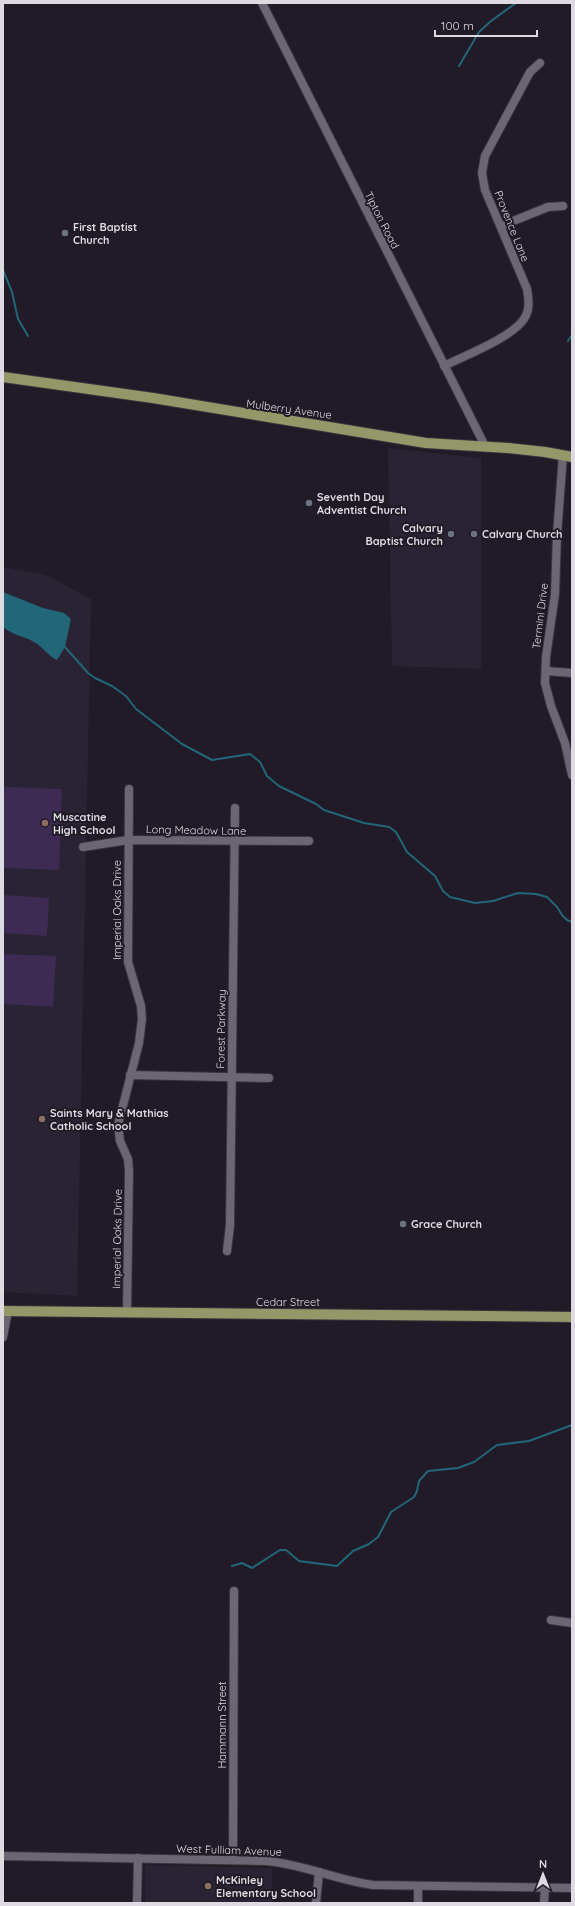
<svg xmlns="http://www.w3.org/2000/svg" width="575" height="1906" viewBox="0 0 575 1906" font-family="Quicksand,sans-serif">
<style>
.built{fill:#2a2334}
.green{fill:#3d2b54}
.water{fill:#226679}
.lines{fill:none;stroke-linecap:round;stroke-linejoin:round}
.stream{stroke:#226679;stroke-width:2}
.minor-casing{stroke:#38353d;stroke-width:10}
.major-casing{stroke:#38353d;stroke-width:12}
.minor{stroke:#6b6673;stroke-width:8}
.major{stroke:#929868;stroke-width:10}
.worship-dot{fill:#6b7280;stroke:#201b26;stroke-width:1.5}
.education-dot{fill:#8d6e63;stroke:#201b26;stroke-width:1.5}
.labels{text-anchor:middle;stroke-width:4;stroke-linejoin:round;paint-order:stroke}
.street-label{font-size:11px;fill:#dddae2;stroke:#201b26}
.poi-label{font-size:11px;font-weight:bold;fill:#dddae2;stroke:#201b26;text-anchor:start}
</style>
<rect width="100%" height="100%" fill="#201b26"/>
<!-- built -->
<g class="built">
<path d="M388,448L481,458V669L392,666Z"/>
<path d="M3,567L46,575L91,599L77,1296L3,1292Z"/>
<path d="M145,1865L272,1868V1903H145Z"/>
</g>
<!-- green -->
<g class="green">
<path d="M3,787L62,789L59,870L3,868Z"/>
<path d="M3,895L49,898L47,936L3,933Z"/>
<path d="M3,954L56,956L53,1007L3,1004Z"/>
</g>
<!-- water -->
<path class="water" d="M3,592L43,608L64,613L71,619L65,647L57,660C48,656 43,647 34,642C24,636 13,635 4,628Z"/>
<g class="lines">
<!-- stream -->
<g class="stream">
<path d="M459,66L479,32L491,21L516,3"/>
<path d="M3,270L12,292L18,319L28,336"/>
<path d="M568,341L572,335"/>
<path d="M65,647L88,673L95,678L112,686L126,696L136,709L182,744L212,760L250,754L260,762L267,776L279,786L316,804L324,810L364,823L389,827L396,832L407,852L435,876L443,891L450,897L475,903L493,901L518,893L536,894L547,897L557,907L562,915L567,920L572,922"/>
<path d="M232,1566L242,1563L252,1568L280,1550H286L299,1561L337,1566L353,1551L369,1544L378,1537L391,1512L414,1497L417,1491L419,1481L428,1471L458,1468L474,1462L497,1445L529,1441L572,1425"/>
</g>
<defs>
<g id="minor">
<path d="M262,3L485,446"/>
<path d="M501,226L548,207L563,206"/>
<path d="M444,366C466,355 511,338 524,319C530,310 529,300 527,289L485,190L482,173L485,156L530,72L540,63"/>
<path d="M563,455L557,535L555,594L546,657L545,683L551,706L565,743L572,775"/>
<path d="M546,671L572,673"/>
<path d="M83,847L128,840L309,841"/>
<path d="M130,1075L269,1078"/>
<path d="M227,1251L230,1225L235,808"/>
<path d="M127,1312L129,1171L128,1159L120,1141L118,1125L139,1043L142,1019L141,1006L128,962L129,789"/>
<path d="M3,1337L8,1311"/>
<path d="M551,1620L572,1623"/>
<path d="M3,1856L266,1861C303,1864 336,1880 373,1885L572,1888"/>
<path d="M233,1860L234,1591"/>
<path d="M137,1903L138,1858"/>
<path d="M316,1903L319,1872"/>
<path d="M418,1903V1886"/>
<path d="M544,1903L545,1887"/>
</g>
<g id="major">
<path d="M3,377L153,398L426,443L508,448L545,452L572,457"/>
<path d="M3,1311L572,1317"/>
</g>
</defs>
<!-- minor casing -->
<use href="#minor" class="minor-casing"/>
<!-- major casing -->
<use href="#major" class="major-casing"/>
<!-- minor -->
<use href="#minor" class="minor"/>
<!-- major -->
<use href="#major" class="major"/>
</g>
<!-- markers -->
<g class="worship-dot">
<circle cx="65" cy="233" r="4"/>
<circle cx="309" cy="503" r="4"/>
<circle cx="451" cy="534" r="4"/>
<circle cx="474" cy="534" r="4"/>
<circle cx="403" cy="1224" r="4"/>
</g>
<g class="education-dot">
<circle cx="45" cy="823" r="4"/>
<circle cx="42" cy="1119" r="4"/>
<circle cx="208" cy="1886" r="4"/>
</g>
<g class="labels">
<!-- street labels -->
<g class="street-label">
<text transform="translate(382 220) rotate(63)" y="4">Tipton Road</text>
<text transform="translate(512 226) rotate(68)" y="4">Provence Lane</text>
<text transform="translate(289 409) rotate(8)" y="4">Mulberry Avenue</text>
<text transform="translate(540 616) rotate(-83)" y="4">Termini Drive</text>
<text transform="translate(196 830) rotate(1)" y="4">Long Meadow Lane</text>
<text transform="translate(117 910) rotate(-90)" y="4">Imperial Oaks Drive</text>
<text transform="translate(221 1029) rotate(-89)" y="4">Forest Parkway</text>
<text transform="translate(117 1239) rotate(-89)" y="4">Imperial Oaks Drive</text>
<text x="288" y="1306">Cedar Street</text>
<text transform="translate(222 1725) rotate(-90)" y="4">Hammann Street</text>
<text transform="translate(229 1850) rotate(2)" y="4">West Fulliam Avenue</text>
</g>
<!-- poi labels -->
<g class="poi-label">
<text x="73" y="231">First Baptist<tspan x="73" dy="13">Church</tspan></text>
<text x="317" y="501">Seventh Day<tspan x="317" dy="13">Adventist Church</tspan></text>
<text x="443" y="532" text-anchor="end">Calvary<tspan x="443" dy="13">Baptist Church</tspan></text>
<text x="482" y="538">Calvary Church</text>
<text x="53" y="821">Muscatine<tspan x="53" dy="13">High School</tspan></text>
<text x="50" y="1117">Saints Mary &amp; Mathias<tspan x="50" dy="13">Catholic School</tspan></text>
<text x="411" y="1228">Grace Church</text>
<text x="216" y="1884">McKinley<tspan x="216" dy="13">Elementary School</tspan></text>
</g>
</g>
<!-- border -->
<rect width="575" height="1906" fill="none" stroke="#dddae2" stroke-width="8"/>
<!-- north arrow -->
<g transform="translate(543 1874)" stroke="#201b26" stroke-width="3" paint-order="stroke">
<path d="M0-3L7 15L0 10L-7 15Z" fill="#dddae2"/>
<text y="-6" font-size="11" font-weight="bold" text-anchor="middle" fill="#dddae2">N</text>
</g>
<!-- scale -->
<path d="M435 30v6h102v-6" fill="none" stroke="#dddae2" stroke-width="2"/>
<text x="441" y="30" font-size="12" fill="#dddae2" stroke="#201b26" stroke-width="3" paint-order="stroke">100 m</text>
</svg>
